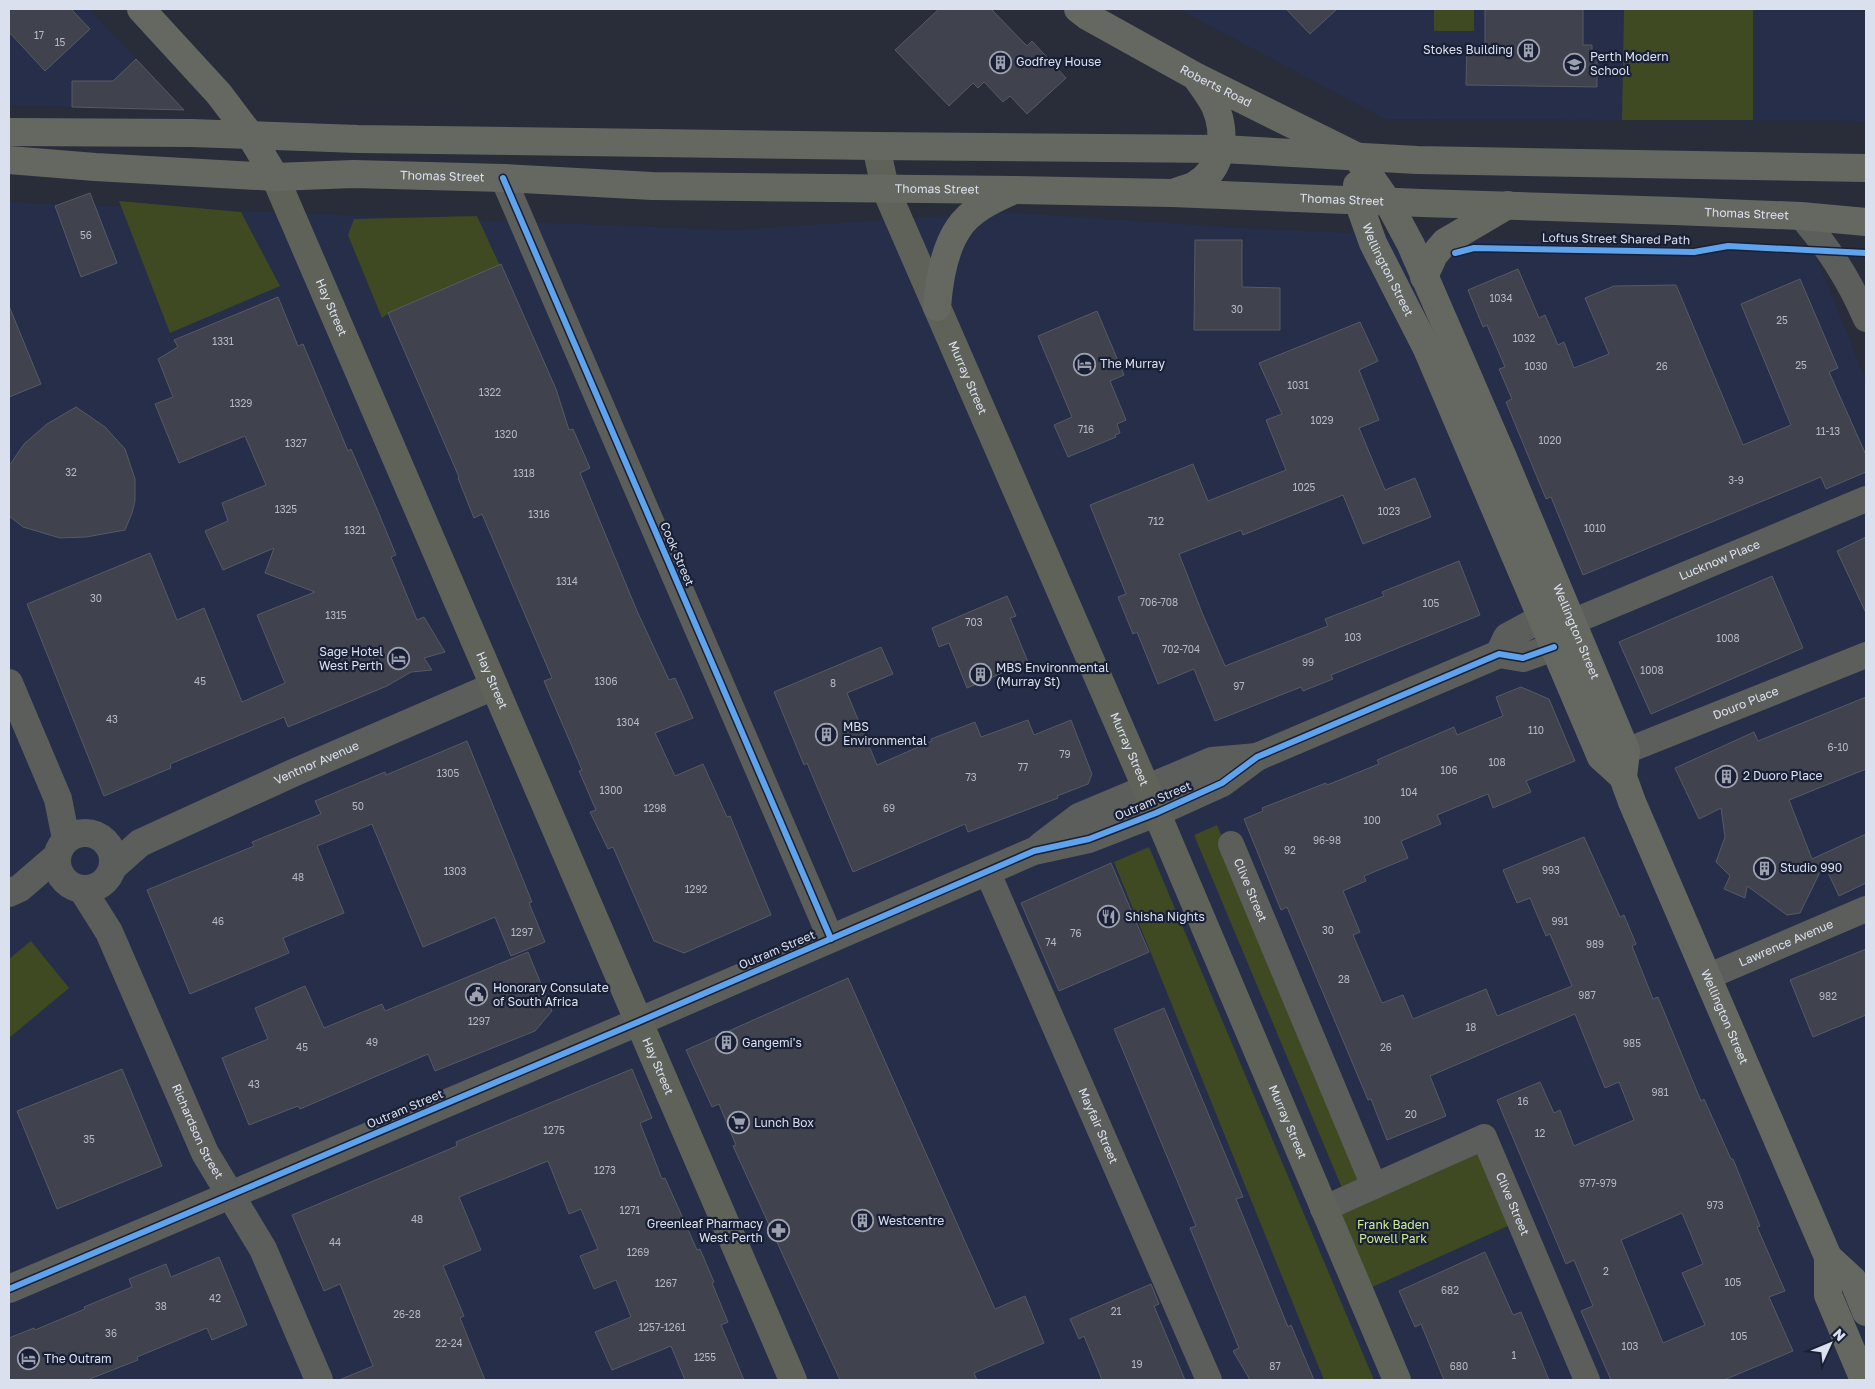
<svg xmlns="http://www.w3.org/2000/svg" width="1875" height="1389" viewBox="0 0 1875 1389" font-family="'Golos Text',sans-serif">
<style>
.built{fill:#262e49}
.green{fill:#3f4a23}
.building{fill:#40434d;stroke:#575a65;fill-rule:evenodd}
.lines{fill:none;stroke-linecap:round;stroke-linejoin:round}
.minor{stroke:#5b5e5a;stroke-width:26}
.tertiary{stroke:#5b5e5a;stroke-width:28}
.secondary{stroke:#5e6259;stroke-width:28}
.primary{stroke:#646860;stroke-width:28}
.cycleway-casing{stroke:#192035;stroke-width:9}
.cycleway{stroke:#60a3ed;stroke-width:6}
.labels{text-anchor:middle;stroke-width:4.5;stroke-linejoin:round;paint-order:stroke}
.number-label{font-size:10px;fill:#b4b9c6}
.poi-label{font-size:12px;fill:#dbe0ef;stroke:#192035;text-anchor:start}
.street-label{font-size:12px;fill:#dbe0ef;stroke:#192035}
.park-label{font-size:12px;fill:#d1ed91;stroke:#192035}
</style>
<rect width="100%" height="100%" fill="#292c39"/>
<!-- built -->
<g class="built">
<path d="M9,9H89L174,99L171,110L9,105Z"/>
<path d="M1178,9H1866V121L1385,119Z"/>
<path d="M9,202L733,230L1004,212L1243,228L1815,254L1866,380V1380H9Z"/>
</g>
<!-- green -->
<g class="green">
<rect x="1434" y="9" width="40" height="22"/>
<path d="M1624,9H1753V120H1622Z"/>
<path d="M119,201L241,212L280,286L170,333Z"/>
<path d="M477,216L501,268L389,313L382,318L348,235L354,219Z"/>
<path d="M1217,825L1364,1178L1342,1188L1194,835Z"/>
<path d="M1149,847L1374,1380H1324L1114,862Z"/>
<path d="M31,941L69,988L9,1038V959Z"/>
<path d="M1478,1148L1510,1225L1368,1289L1335,1211Z"/>
</g>
<!-- building -->
<g class="building">
<path d="M9,9H71L90,29L45,71L9,32Z"/>
<path d="M939,9H991L1027,46L1032,41L1066,78L1027,114L1010,96L1003,102L984,82L978,88L973,83L949,106L895,50Z"/>
<path d="M1286,9H1337L1310,34Z"/>
<path d="M1485,9H1583V45H1592V54H1597V87L1466,85L1467,45L1485,46Z"/>
<path d="M136,59L184,110L72,107V81H113Z"/>
<path d="M90,193L117,263L81,277L55,206Z"/>
<path d="M1195,240H1242V287L1280,288V330H1194Z"/>
<path d="M501,264L556,389L569,430L573,429L590,468L580,473L637,611L669,680L675,678L693,718L655,733L675,776L703,764L727,817L730,816L771,915L684,953L654,941L613,847L608,849L590,812L596,810L579,771L582,770L544,681L552,678L482,514L474,518L458,478L459,477L388,313Z"/>
<path d="M1518,269L1539,318L1545,315L1558,345L1564,342L1574,368L1609,354L1585,298L1614,286L1676,285L1743,445L1791,425L1741,304L1800,279L1838,368L1829,372L1866,455V472L1826,489L1821,477L1583,575L1551,497L1546,499L1506,402L1512,399L1499,369L1505,367L1487,325L1483,327L1468,290Z"/>
<path d="M278,297L298,346L303,344L348,451L351,449L377,509L396,555L391,557L417,620L424,617L445,652L424,658L432,670L411,672L387,686L288,727L284,717L170,764L171,768L104,796L27,604L150,553L177,620L204,608L242,702L285,683L257,615L315,592L265,573L274,548L223,570L205,531L228,521L222,503L266,485L245,436L179,463L155,404L173,397L158,359L178,347L174,340Z"/>
<path d="M9,306L41,384L9,397Z"/>
<path d="M1097,311L1124,375L1110,381L1126,420L1117,424L1120,433L1115,435L1116,437L1068,457L1054,425L1072,417L1038,336Z"/>
<path d="M1360,322L1378,361L1359,370L1379,420L1359,428L1385,490L1415,478L1431,517L1363,544L1343,495L1243,535L1241,530L1179,554L1203,615L1225,666L1328,626L1325,619L1384,596L1382,592L1459,561L1480,615L1331,675L1333,679L1303,691L1301,687L1215,721L1194,669L1158,684L1137,632L1133,634L1118,597L1126,594L1090,505L1193,464L1208,501L1286,470L1266,420L1282,414L1259,363Z"/>
<path d="M76,407L105,427L125,449L135,479V501L132,513L125,530L86,537L60,538L23,527L9,516V466L24,444L47,424Z"/>
<path d="M1866,537V613L1837,551Z"/>
<path d="M1772,576L1803,648L1651,714L1619,642Z"/>
<path d="M1007,596L1016,616L1010,618L1028,662L967,688L949,643L939,647L932,628Z"/>
<path d="M881,647L893,674L847,693L877,765L932,741L931,739L975,722L981,737L1028,720L1034,735L1071,720L1092,774L1088,784L1057,796L1058,798L968,832L965,824L853,872L807,763L804,765L774,692Z"/>
<path d="M1521,687L1549,699L1575,761L1526,781L1531,792L1493,808L1488,794L1437,815L1441,824L1401,841L1408,858L1364,876L1366,881L1343,891L1360,932L1353,935L1382,1003L1403,995L1413,1019L1486,989L1497,1016L1572,986L1550,934L1546,936L1530,898L1517,903L1503,870L1584,837L1620,917L1624,915L1636,944L1632,946L1653,999L1658,997L1701,1101L1704,1099L1731,1159H1733L1760,1226L1757,1227L1785,1291L1769,1297L1793,1351L1724,1380H1611L1581,1311L1593,1306L1574,1260L1566,1264L1497,1100L1540,1082L1554,1113L1560,1110L1574,1146L1634,1120L1619,1082L1605,1088L1575,1014L1430,1076L1446,1116L1387,1140L1371,1099L1368,1100L1287,907L1281,910L1244,819L1263,811L1262,808L1280,801L1326,783L1327,785L1379,764L1377,760L1454,727L1457,735L1503,716L1496,697ZM1682,1213L1703,1264L1682,1273L1705,1325L1663,1343L1621,1240Z"/>
<path d="M1866,697V769L1789,800L1812,859L1866,834V883L1839,896L1824,864L1800,913L1787,915L1747,886L1745,898L1724,889L1730,876L1716,862L1725,837L1721,808L1699,819L1675,768L1754,732L1758,741Z"/>
<path d="M467,741L532,902L529,903L545,942L511,956L495,917L423,947L372,824L317,846L344,913L283,938L289,953L190,994L147,890L254,846L252,842L321,814L315,801L385,772L386,775Z"/>
<path d="M1111,863L1149,952L1059,991L1021,903Z"/>
<path d="M1866,949V1015L1813,1037L1790,980Z"/>
<path d="M528,952L552,1011L535,1031L435,1071L428,1054L300,1109L298,1106L249,1125L222,1058L268,1039L255,1008L305,986L324,1028L382,1004L385,1011Z"/>
<path d="M848,978L995,1309L1025,1296L1044,1343L974,1373L977,1380H840L733,1146L736,1145L719,1104L712,1107L686,1050Z"/>
<path d="M1164,1008L1243,1197L1236,1199L1288,1327L1291,1325L1314,1380H1250L1233,1351L1239,1348L1190,1228L1196,1226L1114,1029Z"/>
<path d="M122,1069L162,1166L57,1209L17,1111Z"/>
<path d="M632,1069L652,1118L640,1123L662,1179L665,1178L697,1250L700,1249L714,1282L712,1283L728,1322L721,1325L744,1380H685L671,1346L612,1370L595,1332L631,1317L616,1280L594,1289L580,1256L598,1249L581,1209L569,1214L548,1161L459,1197L481,1250L443,1266L464,1316L460,1318L485,1380H339L373,1366L340,1284L324,1291L292,1215L457,1146L456,1142Z"/>
<path d="M1485,1252L1513,1315L1521,1312L1549,1380H1444L1421,1324L1415,1327L1399,1291Z"/>
<path d="M219,1257L247,1325L212,1340L207,1328L137,1357L138,1360L87,1380H9V1338L34,1328L35,1330L85,1309L84,1307L132,1287L129,1279L166,1264L171,1277Z"/>
<path d="M1151,1284L1159,1304L1154,1306L1185,1380H1102L1084,1336L1079,1339L1070,1319Z"/>
</g>
<g class="lines">
<!-- minor -->
<g class="minor">
<path d="M503,178L831,939"/>
<path d="M1801,216C1829,249 1849,279 1866,319"/>
<path id="s1" d="M1572,622L1866,499"/>
<path id="s2" d="M1626,751L1866,655"/>
<path id="s3" d="M1231,844L1374,1186"/>
<path id="s4" d="M987,871L1209,1380"/>
<path id="s5" d="M1707,977L1866,909"/>
<path id="s6" d="M1323,1209L1484,1137L1587,1380"/>
</g>
<!-- tertiary -->
<g class="tertiary">
<path d="M1499,654L1507,637L1542,618"/>
<path d="M9,683L58,799L66,839"/>
<circle cx="85" cy="861" r="28"/>
<path d="M1041,846L1079,817L1212,761L1257,757"/>
<path id="s7" d="M113,867L140,843L293,773L494,686"/>
<path id="s8" d="M82,889L109,932L205,1153L263,1249L319,1380"/>
<path d="M9,893L20,888L56,857"/>
<path d="M9,1289L638,1022L1034,851L1089,839L1156,813L1222,783L1257,757L1499,654L1523,658L1554,647"/>
</g>
<!-- secondary -->
<g class="secondary">
<path id="s9" d="M876,146L885,188L1138,769L1397,1380"/>
<path id="s10" d="M275,177L793,1380"/>
</g>
<!-- primary -->
<g class="primary">
<path d="M141,9L219,94L250,135L275,177"/>
<path id="s11" d="M1078,9L1087,16L1195,76L1356,156L1388,202L1411,245L1502,455L1626,751L1623,777L1632,802L1828,1257V1295L1864,1380"/>
<path d="M9,132L191,133L358,139L876,146L1222,149L1417,160L1866,168"/>
<path id="s12" d="M9,160L95,167L275,177L354,174L503,178L652,186L1015,190L1171,193L1422,203L1674,211L1801,216L1866,222"/>
<path id="s13" d="M1357,185L1358,201L1373,243L1427,349L1601,757L1623,777"/>
<path d="M1173,193C1180,190 1189,188 1195,185C1223,169 1227,134 1215,106C1210,96 1203,87 1196,77"/>
<path d="M1424,277L1434,255L1445,242L1508,205"/>
<path d="M937,307C939,281 944,250 958,229C970,210 992,200 1012,191"/>
<path d="M1828,1257L1853,1280L1866,1312"/>
</g>
<defs>
<g id="cycleway">
<path d="M503,178L831,939"/>
<path d="M1455,253L1474,248L1694,252L1728,246L1866,253"/>
<path d="M9,1289L638,1022L1034,851L1089,839L1156,813L1222,783L1257,757L1499,654L1523,658L1554,647"/>
</g>
</defs>
<!-- cycleway casing -->
<use href="#cycleway" class="cycleway-casing"/>
<!-- cycleway -->
<use href="#cycleway" class="cycleway"/>
</g>
<!-- icons -->
<defs>
<symbol id="building-ring" viewBox="-11 -11 22 22"><circle r="9.5" fill="#192035" stroke="#9da1af" stroke-width="1.5"/><path d="M-4-6H4V6H1V3H-1V6H-4ZM-2.5-4.3h1.7v1.8h-1.7ZM.8-4.3h1.7v1.8H.8ZM-2.5-1h1.7V.8h-1.7ZM.8-1h1.7V.8H.8Z" fill="#9da1af"/></symbol>
<symbol id="school-ring" viewBox="-11 -11 22 22"><circle r="9.5" fill="#192035" stroke="#9da1af" stroke-width="1.5"/><path d="M0-5L7-2L0 1L-7-2ZM-4 1L0 2.5L4 1V4Q0 6-4 4Z" fill="#9da1af"/></symbol>
<symbol id="hotel-ring" viewBox="-11 -11 22 22"><circle r="9.5" fill="#192035" stroke="#9da1af" stroke-width="1.5"/><path d="M-6-4.5h1.5V1H6V5H4.5V3h-9V5H-6ZM-4 0a1.8 1.8 0 1 1 3.6 0ZM.5 0V-2.5h3Q6-2.5 6 0Z" fill="#9da1af"/></symbol>
<symbol id="restaurant-ring" viewBox="-11 -11 22 22"><circle r="9.5" fill="#192035" stroke="#9da1af" stroke-width="1.5"/><path d="M-5-6h1v4h1v-4h1v4h1v-4h1v5L-1.5 .5V6h-2V.5L-5-1ZM5-6V6H3V1.5H1.5Q1.5-4 5-6Z" fill="#9da1af"/></symbol>
<symbol id="civic-ring" viewBox="-11 -11 22 22"><circle r="9.5" fill="#192035" stroke="#9da1af" stroke-width="1.5"/><path d="M-.6-6.5H3V-4.5H.6V-3L4-1V1h2V6H-6V1h2V-1L-.6-3ZM-1.2 2.5V6h2.4V2.5Z" fill="#9da1af"/></symbol>
<symbol id="supermarket-ring" viewBox="-11 -11 22 22"><circle r="9.5" fill="#192035" stroke="#9da1af" stroke-width="1.5"/><path d="M-6-5.5h2.5l.6 2H6L4.5 2H-2.5L-4.4-4H-6ZM-1.5 3.2a1.3 1.3 0 1 0 .1 0ZM3 3.2a1.3 1.3 0 1 0 .1 0Z" fill="#9da1af"/></symbol>
<symbol id="pharmacy-ring" viewBox="-11 -11 22 22"><circle r="9.5" fill="#192035" stroke="#9da1af" stroke-width="1.5"/><path d="M-2-6h4v4h4v4h-4v4h-4v-4h-4v-4h4Z" fill="#9da1af"/></symbol>
</defs>
<g fill-rule="evenodd">
<use href="#building-ring" x="1516" y="38" width="25" height="25"/>
<use href="#building-ring" x="988" y="50" width="25" height="25"/>
<use href="#school-ring" x="1562" y="52" width="25" height="25"/>
<use href="#hotel-ring" x="1072" y="352" width="25" height="25"/>
<use href="#hotel-ring" x="386" y="646" width="25" height="25"/>
<use href="#building-ring" x="968" y="662" width="25" height="25"/>
<use href="#building-ring" x="814" y="722" width="25" height="25"/>
<use href="#building-ring" x="1714" y="764" width="25" height="25"/>
<use href="#building-ring" x="1752" y="856" width="25" height="25"/>
<use href="#restaurant-ring" x="1096" y="904" width="25" height="25"/>
<use href="#civic-ring" x="464" y="982" width="25" height="25"/>
<use href="#building-ring" x="714" y="1030" width="25" height="25"/>
<use href="#supermarket-ring" x="726" y="1110" width="25" height="25"/>
<use href="#building-ring" x="850" y="1208" width="25" height="25"/>
<use href="#pharmacy-ring" x="766" y="1218" width="25" height="25"/>
<use href="#hotel-ring" x="16" y="1346" width="25" height="25"/>
</g>
<g class="labels">
<!-- number labels -->
<g class="number-label">
<text x="39" y="39">17</text>
<text x="60" y="46">15</text>
<text x="86" y="239">56</text>
<text x="1501" y="302">1034</text>
<text x="1237" y="313">30</text>
<text x="1782" y="324">25</text>
<text x="1524" y="342">1032</text>
<text x="223" y="345">1331</text>
<text x="1801" y="369">25</text>
<text x="1536" y="370">1030</text>
<text x="1662" y="370">26</text>
<text x="1298" y="389">1031</text>
<text x="490" y="396">1322</text>
<text x="241" y="407">1329</text>
<text x="1322" y="424">1029</text>
<text x="1086" y="433">716</text>
<text x="1828" y="435">11-13</text>
<text x="506" y="438">1320</text>
<text x="1550" y="444">1020</text>
<text x="296" y="447">1327</text>
<text x="71" y="476">32</text>
<text x="524" y="477">1318</text>
<text x="1736" y="484">3-9</text>
<text x="1304" y="491">1025</text>
<text x="286" y="513">1325</text>
<text x="1389" y="515">1023</text>
<text x="539" y="518">1316</text>
<text x="1156" y="525">712</text>
<text x="1595" y="532">1010</text>
<text x="355" y="534">1321</text>
<text x="567" y="585">1314</text>
<text x="96" y="602">30</text>
<text x="1159" y="606">706-708</text>
<text x="1431" y="607">105</text>
<text x="336" y="619">1315</text>
<text x="974" y="626">703</text>
<text x="1353" y="641">103</text>
<text x="1728" y="642">1008</text>
<text x="1181" y="653">702-704</text>
<text x="1308" y="666">99</text>
<text x="1652" y="674">1008</text>
<text x="200" y="685">45</text>
<text x="606" y="685">1306</text>
<text x="833" y="687">8</text>
<text x="1239" y="690">97</text>
<text x="112" y="723">43</text>
<text x="628" y="726">1304</text>
<text x="1536" y="734">110</text>
<text x="1838" y="751">6-10</text>
<text x="1065" y="758">79</text>
<text x="1497" y="766">108</text>
<text x="1023" y="771">77</text>
<text x="1449" y="774">106</text>
<text x="448" y="777">1305</text>
<text x="971" y="781">73</text>
<text x="611" y="794">1300</text>
<text x="1409" y="796">104</text>
<text x="358" y="810">50</text>
<text x="655" y="812">1298</text>
<text x="889" y="812">69</text>
<text x="1372" y="824">100</text>
<text x="1327" y="844">96-98</text>
<text x="1290" y="854">92</text>
<text x="1551" y="874">993</text>
<text x="455" y="875">1303</text>
<text x="298" y="881">48</text>
<text x="696" y="893">1292</text>
<text x="218" y="925">46</text>
<text x="1560" y="925">991</text>
<text x="1328" y="934">30</text>
<text x="522" y="936">1297</text>
<text x="1076" y="937">76</text>
<text x="1051" y="946">74</text>
<text x="1595" y="948">989</text>
<text x="1344" y="983">28</text>
<text x="1587" y="999">987</text>
<text x="1828" y="1000">982</text>
<text x="479" y="1025">1297</text>
<text x="1471" y="1031">18</text>
<text x="372" y="1046">49</text>
<text x="1632" y="1047">985</text>
<text x="302" y="1051">45</text>
<text x="1386" y="1051">26</text>
<text x="254" y="1088">43</text>
<text x="1660" y="1096">981</text>
<text x="1523" y="1105">16</text>
<text x="1411" y="1118">20</text>
<text x="554" y="1134">1275</text>
<text x="1540" y="1137">12</text>
<text x="89" y="1143">35</text>
<text x="605" y="1174">1273</text>
<text x="1598" y="1187">977-979</text>
<text x="1715" y="1209">973</text>
<text x="630" y="1214">1271</text>
<text x="417" y="1223">48</text>
<text x="335" y="1246">44</text>
<text x="638" y="1256">1269</text>
<text x="1606" y="1275">2</text>
<text x="1733" y="1286">105</text>
<text x="666" y="1287">1267</text>
<text x="1450" y="1294">682</text>
<text x="215" y="1302">42</text>
<text x="161" y="1310">38</text>
<text x="1116" y="1315">21</text>
<text x="407" y="1318">26-28</text>
<text x="662" y="1331">1257-1261</text>
<text x="111" y="1337">36</text>
<text x="1739" y="1340">105</text>
<text x="449" y="1347">22-24</text>
<text x="1630" y="1350">103</text>
<text x="1514" y="1359">1</text>
<text x="705" y="1361">1255</text>
<text x="1137" y="1368">19</text>
<text x="1275" y="1370">87</text>
<text x="1459" y="1370">680</text>
</g>
<!-- poi labels -->
<g class="poi-label">
<text x="1513" y="54" text-anchor="end">Stokes Building</text>
<text x="1590" y="61">Perth Modern<tspan x="1590" dy="14">School</tspan></text>
<text x="1016" y="66">Godfrey House</text>
<text x="1100" y="368">The Murray</text>
<text x="383" y="656" text-anchor="end">Sage Hotel<tspan x="383" dy="14">West Perth</tspan></text>
<text x="996" y="672">MBS Environmental<tspan x="996" dy="14">(Murray St)</tspan></text>
<text x="843" y="731">MBS<tspan x="843" dy="14">Environmental</tspan></text>
<text x="1743" y="780">2 Duoro Place</text>
<text x="1780" y="872">Studio 990</text>
<text x="1125" y="921">Shisha Nights</text>
<text x="493" y="992">Honorary Consulate<tspan x="493" dy="14">of South Africa</tspan></text>
<text x="742" y="1047">Gangemi's</text>
<text x="754" y="1127">Lunch Box</text>
<text x="878" y="1225">Westcentre</text>
<text x="763" y="1228" text-anchor="end">Greenleaf Pharmacy<tspan x="763" dy="14">West Perth</tspan></text>
<text x="44" y="1363">The Outram</text>
</g>
<!-- street labels -->
<g class="street-label">
<text dy="4" stroke="none"><textPath href="#s11" startOffset="158">Roberts Road</textPath></text>
<text dy="4" stroke="none"><textPath href="#s12" startOffset="434">Thomas Street</textPath></text>
<text dy="4" stroke="none"><textPath href="#s12" startOffset="929">Thomas Street</textPath></text>
<text dy="4" stroke="none"><textPath href="#s12" startOffset="1334">Thomas Street</textPath></text>
<text dy="4" stroke="none"><textPath href="#s12" startOffset="1739">Thomas Street</textPath></text>
<text transform="translate(1616 239) rotate(1)" y="4">Loftus Street Shared Path</text>
<text dy="4" stroke="none"><textPath href="#s13" startOffset="91">Wellington Street</textPath></text>
<text dy="4" stroke="none"><textPath href="#s10" startOffset="142">Hay Street</textPath></text>
<text dy="4" stroke="none"><textPath href="#s9" startOffset="250">Murray Street</textPath></text>
<text transform="translate(677 554) rotate(67)" y="4">Cook Street</text>
<text dy="4" stroke="none"><textPath href="#s1" startOffset="160">Lucknow Place</textPath></text>
<text dy="4" stroke="none"><textPath href="#s11" startOffset="840">Wellington Street</textPath></text>
<text dy="4" stroke="none"><textPath href="#s10" startOffset="548">Hay Street</textPath></text>
<text dy="4" stroke="none"><textPath href="#s2" startOffset="129">Douro Place</textPath></text>
<text dy="4" stroke="none"><textPath href="#s9" startOffset="655">Murray Street</textPath></text>
<text dy="4" stroke="none"><textPath href="#s7" startOffset="230">Ventnor Avenue</textPath></text>
<text transform="translate(1153 801) rotate(-23)" y="4">Outram Street</text>
<text dy="4" stroke="none"><textPath href="#s3" startOffset="50">Clive Street</textPath></text>
<text dy="4" stroke="none"><textPath href="#s5" startOffset="86">Lawrence Avenue</textPath></text>
<text transform="translate(777 950) rotate(-23)" y="4">Outram Street</text>
<text dy="4" stroke="none"><textPath href="#s11" startOffset="1256">Wellington Street</textPath></text>
<text dy="4" stroke="none"><textPath href="#s10" startOffset="968">Hay Street</textPath></text>
<text transform="translate(405 1109) rotate(-23)" y="4">Outram Street</text>
<text dy="4" stroke="none"><textPath href="#s9" startOffset="1060">Murray Street</textPath></text>
<text dy="4" stroke="none"><textPath href="#s4" startOffset="278">Mayfair Street</textPath></text>
<text dy="4" stroke="none"><textPath href="#s8" startOffset="269">Richardson Street</textPath></text>
<text dy="4" stroke="none"><textPath href="#s6" startOffset="249">Clive Street</textPath></text>
</g>
<!-- park labels -->
<g class="park-label">
<text x="1393" y="1229">Frank Baden<tspan x="1393" dy="14">Powell Park</tspan></text>
</g>
</g>
<!-- border -->
<rect width="1875" height="1389" fill="none" stroke="#dbe0ef" stroke-width="20"/>
<!-- north arrow -->
<g transform="translate(1830 1344) rotate(46)" stroke="#192035" stroke-width="4" paint-order="stroke">
<path d="M0-4L9 19L0 12L-9 19Z" fill="#dbe0ef"/>
<text y="-8" font-size="14" font-weight="bold" text-anchor="middle" fill="#dbe0ef">N</text>
</g>
</svg>
